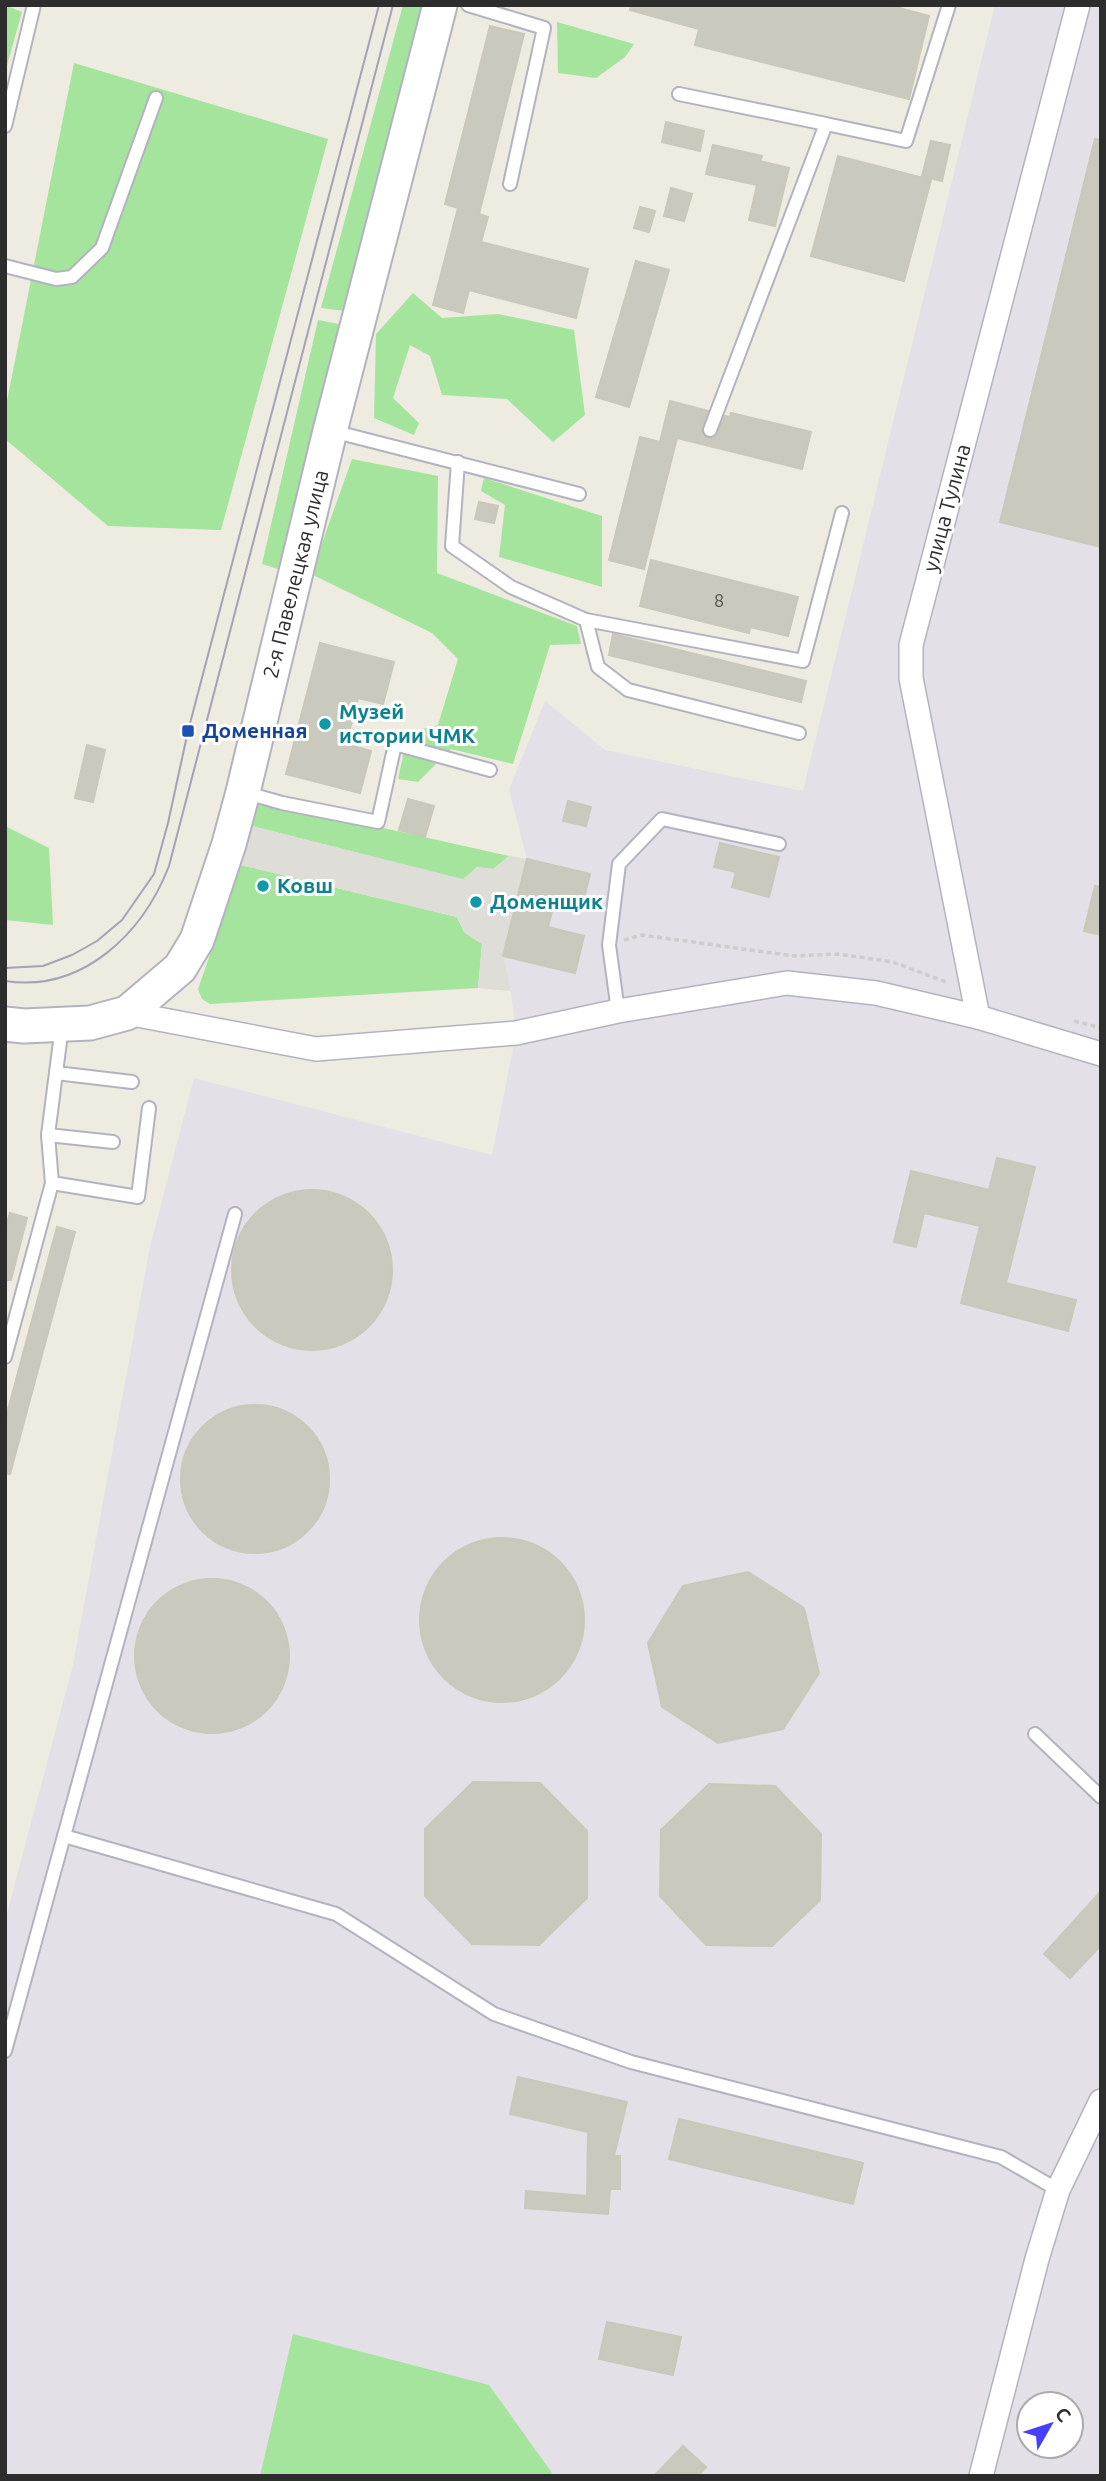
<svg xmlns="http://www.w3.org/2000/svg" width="1106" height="2481" viewBox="0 0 1106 2481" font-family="Ubuntu,sans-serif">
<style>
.industrial{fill:#e3e0e7;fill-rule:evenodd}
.green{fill:#a5e49d}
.plaza{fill:#deddd7}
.building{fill:#cac9be;stroke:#cac8b9;stroke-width:2}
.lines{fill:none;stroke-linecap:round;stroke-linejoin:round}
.service-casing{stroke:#b3b3c0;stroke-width:16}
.minor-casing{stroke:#b3b3c0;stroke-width:26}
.secondary-casing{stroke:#b3b3c0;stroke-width:37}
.path{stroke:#cdcdcd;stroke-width:3.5;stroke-dasharray:5 3.5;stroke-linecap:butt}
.service{stroke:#fff;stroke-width:12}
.minor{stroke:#fff;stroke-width:23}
.secondary{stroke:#fff;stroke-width:33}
.tram{stroke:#a3a2b7;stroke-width:2}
.culture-dot{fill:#0f9aa8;stroke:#fff;stroke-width:2.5}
.transit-dot{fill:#1a4fb4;stroke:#fff;stroke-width:2.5}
.labels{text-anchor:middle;stroke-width:6;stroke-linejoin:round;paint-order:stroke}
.number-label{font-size:18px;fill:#545451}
.street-label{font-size:21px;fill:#2d2d2d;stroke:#fff}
.culture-label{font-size:21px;font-weight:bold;fill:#0d838f;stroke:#fff;text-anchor:start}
.transit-label{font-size:21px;font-weight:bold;fill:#164399;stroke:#fff;text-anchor:start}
</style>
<rect width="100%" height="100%" fill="#eeebe0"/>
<!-- industrial -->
<path class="industrial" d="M995,5H1101V2476H5V1921L73,1665L150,1247L194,1078L492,1155L516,1033L511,991L503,956L527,859L509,790L545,701L605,750L803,791ZM1029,2404H1071V2446H1029Z"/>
<!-- green -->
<g class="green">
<path d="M5,5L22,12L5,73Z"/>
<path d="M403,5H426L345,311L321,308Z"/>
<path d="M557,22L634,44L625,57L596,78L558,73Z"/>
<path d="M74,63L328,139L221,530L108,526L5,439V411Z"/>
<path d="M413,293L442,318L498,314L574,330L585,415L553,442L507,399L442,395L430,356L410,345L393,398L419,423L414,435L374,418L376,334Z"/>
<path d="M318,320L339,324L281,570L262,564Z"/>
<path d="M352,459L438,476L437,573L577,626L581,644L550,645L513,764L451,749L418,782L398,779L408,733L438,725L458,659L432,633L311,574Z"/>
<path d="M484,478L602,516V587L499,557L505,505L481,491Z"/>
<path d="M258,800L509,856L493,869L477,867L464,880L252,826Z"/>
<path d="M5,826L49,848L53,925L5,920Z"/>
<path d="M241,865L457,917L464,932L482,944L478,988L210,1004L202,999L198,989Z"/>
<path d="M293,2334L489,2385L552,2473L550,2476H260Z"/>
</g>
<!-- plaza -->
<path class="plaza" d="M252,826L463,879L477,867L493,869L509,856L527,859L503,955L511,991L478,988L482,944L464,932L457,917L242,865Z"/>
<!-- building -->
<g class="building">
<path d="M631,5H888L929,16L909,99L695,45L699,29L630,10Z"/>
<path d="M490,26L524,34L479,214L488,217L481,242L588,269L576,318L469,290L463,313L433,305L458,208L445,204Z"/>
<path d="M666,122L704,131L700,151L662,142Z"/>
<path d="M1095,139L1101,140V547L1000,522Z"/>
<path d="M931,141L950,145L942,181L922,176Z"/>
<path d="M713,145L762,156L760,161L789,168L775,226L749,220L757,185L706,174Z"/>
<path d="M838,156L931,180L904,281L811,256Z"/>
<path d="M671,188L692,194L684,221L664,216Z"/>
<path d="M640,207L655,211L649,232L634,228Z"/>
<path d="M636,261L669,270L629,407L596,397Z"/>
<path d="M670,401L708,411L701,431L708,438L716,436L725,416L730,417L731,413L811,432L802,469L677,438L644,569L609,560L640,437L660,442Z"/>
<path d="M479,502L498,506L494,523L475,519Z"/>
<path d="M651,560L798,597L788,636L750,627L749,633L640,606Z"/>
<path d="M613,634L806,681L801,702L609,655Z"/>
<path d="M320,643L394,662L383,704L358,698L346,744L371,751L360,793L286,774Z"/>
<path d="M87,745L105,750L93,802L75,798Z"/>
<path d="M408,799L434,806L425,837L399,830Z"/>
<path d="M568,801L591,807L586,826L563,821Z"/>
<path d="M720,843L779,857L769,897L732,887L736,872L714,867Z"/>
<path d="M527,859L590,874L583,903L556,896L548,927L584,936L575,973L503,956Z"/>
<path d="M1095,886L1101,887V935L1084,931Z"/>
<path d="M997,1158L1035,1167L1006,1283L1076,1300L1068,1331L961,1303L980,1226L924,1213L916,1247L894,1242L911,1171L989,1190Z"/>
<circle cx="312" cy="1270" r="80"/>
<path d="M10,1213L27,1218L11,1280H5V1230Z"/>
<path d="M57,1227L75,1232L10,1474L5,1473V1421Z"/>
<circle cx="255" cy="1479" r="74"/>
<circle cx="502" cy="1620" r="82"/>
<path d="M748,1572L804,1608L819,1673L783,1729L718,1743L662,1707L648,1643L683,1586Z"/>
<circle cx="212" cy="1656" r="77"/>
<path d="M473,1782L540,1783L587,1831V1898L539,1945L472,1944L425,1896V1829Z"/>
<path d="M709,1784L775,1786L821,1834L820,1900L772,1946L706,1945L660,1896L661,1830Z"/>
<path d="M1101,1891V1945L1070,1978L1044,1954Z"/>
<path d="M518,2077L627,2102L614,2156H620V2189H610L608,2214L525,2208L526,2191L587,2196L588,2132L510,2114Z"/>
<path d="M679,2119L863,2163L853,2204L669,2159Z"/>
<path d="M607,2322L681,2337L673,2375L599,2359Z"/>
<path d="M683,2446L706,2467L698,2476H654Z"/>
</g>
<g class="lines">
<defs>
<g id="service">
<path d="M468,5L544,28L510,184"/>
<path d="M679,94L826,124"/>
<path d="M5,126L34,5"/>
<path d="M5,266L56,279L72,277L102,248L156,98"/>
<path d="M710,430L826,124L906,141L949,5"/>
<path d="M332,431L579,494"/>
<path d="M458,462L452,546L511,587L586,620L598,667L628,690L799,733"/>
<path d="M586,620L803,661L842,513"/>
<path d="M243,792L282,803L378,822L395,744L490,770"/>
<path d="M618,1011L609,945L619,864L662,819L779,844"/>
<path d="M62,1026L48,1135L52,1183L138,1197L149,1108"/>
<path d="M56,1073L132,1082"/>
<path d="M48,1135L113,1142"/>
<path d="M235,1214L64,1836L336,1914L494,2014L631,2062L1001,2157L1058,2190"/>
<path d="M5,1357L52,1183"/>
<path d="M1035,1734L1101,1797"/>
<path d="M5,2051L64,1836"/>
</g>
<g id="minor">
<path d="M127,1013L316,1049L516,1033L618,1011L787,983L876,993L978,1017L1101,1054"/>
<path d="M978,1017L911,678V645L1078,5"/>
<path d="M981,2476L1037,2259L1058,2190L1101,2101"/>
</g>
<path id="secondary" d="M5,1024L24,1026L90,1023L127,1013L180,968L197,940L229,844L243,792L330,431L440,5"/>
</defs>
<!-- service casing -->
<use href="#service" class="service-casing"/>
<!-- minor casing -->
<use href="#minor" class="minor-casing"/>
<!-- secondary casing -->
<use href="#secondary" class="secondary-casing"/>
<!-- path -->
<g class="path">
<path d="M624,940L642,935L794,956L838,954L893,962L949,983"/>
<path d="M1074,1021L1101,1028"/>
</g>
<!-- service -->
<use href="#service" class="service"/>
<!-- minor -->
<use href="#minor" class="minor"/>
<!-- secondary -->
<use href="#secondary" class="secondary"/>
<!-- tram -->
<g class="tram">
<path d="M5,968L43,966L72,955L97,941L122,920L154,874L168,823L188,731L379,5"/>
<path d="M5,981C83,993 143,933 169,866L393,5"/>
</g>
</g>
<!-- markers -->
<g class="culture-dot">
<circle cx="325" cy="724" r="7"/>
<circle cx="263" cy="886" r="7"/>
<circle cx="476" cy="902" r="7"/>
</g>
<rect class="transit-dot" x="181" y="724" width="14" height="14" rx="3.5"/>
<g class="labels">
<!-- number labels -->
<g class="number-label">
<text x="719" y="607">8</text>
</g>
<!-- street labels -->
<g class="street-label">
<text transform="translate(947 508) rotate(-75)" y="7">улица Тулина</text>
<text transform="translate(296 574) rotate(-76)" y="7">2-я Павелецкая улица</text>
</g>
<!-- culture labels -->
<g class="culture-label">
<text x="339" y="719">Музей<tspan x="339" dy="24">истории ЧМК</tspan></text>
<text x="277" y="893">Ковш</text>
<text x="490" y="909">Доменщик</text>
</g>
<!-- transit labels -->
<g class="transit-label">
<text x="202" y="738">Доменная</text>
</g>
</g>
<!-- border -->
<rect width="1106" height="2481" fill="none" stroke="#2d2d2d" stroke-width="14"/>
<!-- north arrow -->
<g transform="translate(1050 2425) rotate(51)"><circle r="33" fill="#ffffff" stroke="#ababab" stroke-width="2"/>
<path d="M0-5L12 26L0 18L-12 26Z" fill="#4740fa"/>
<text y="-10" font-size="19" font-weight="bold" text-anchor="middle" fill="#2d2d2d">С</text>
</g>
</svg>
